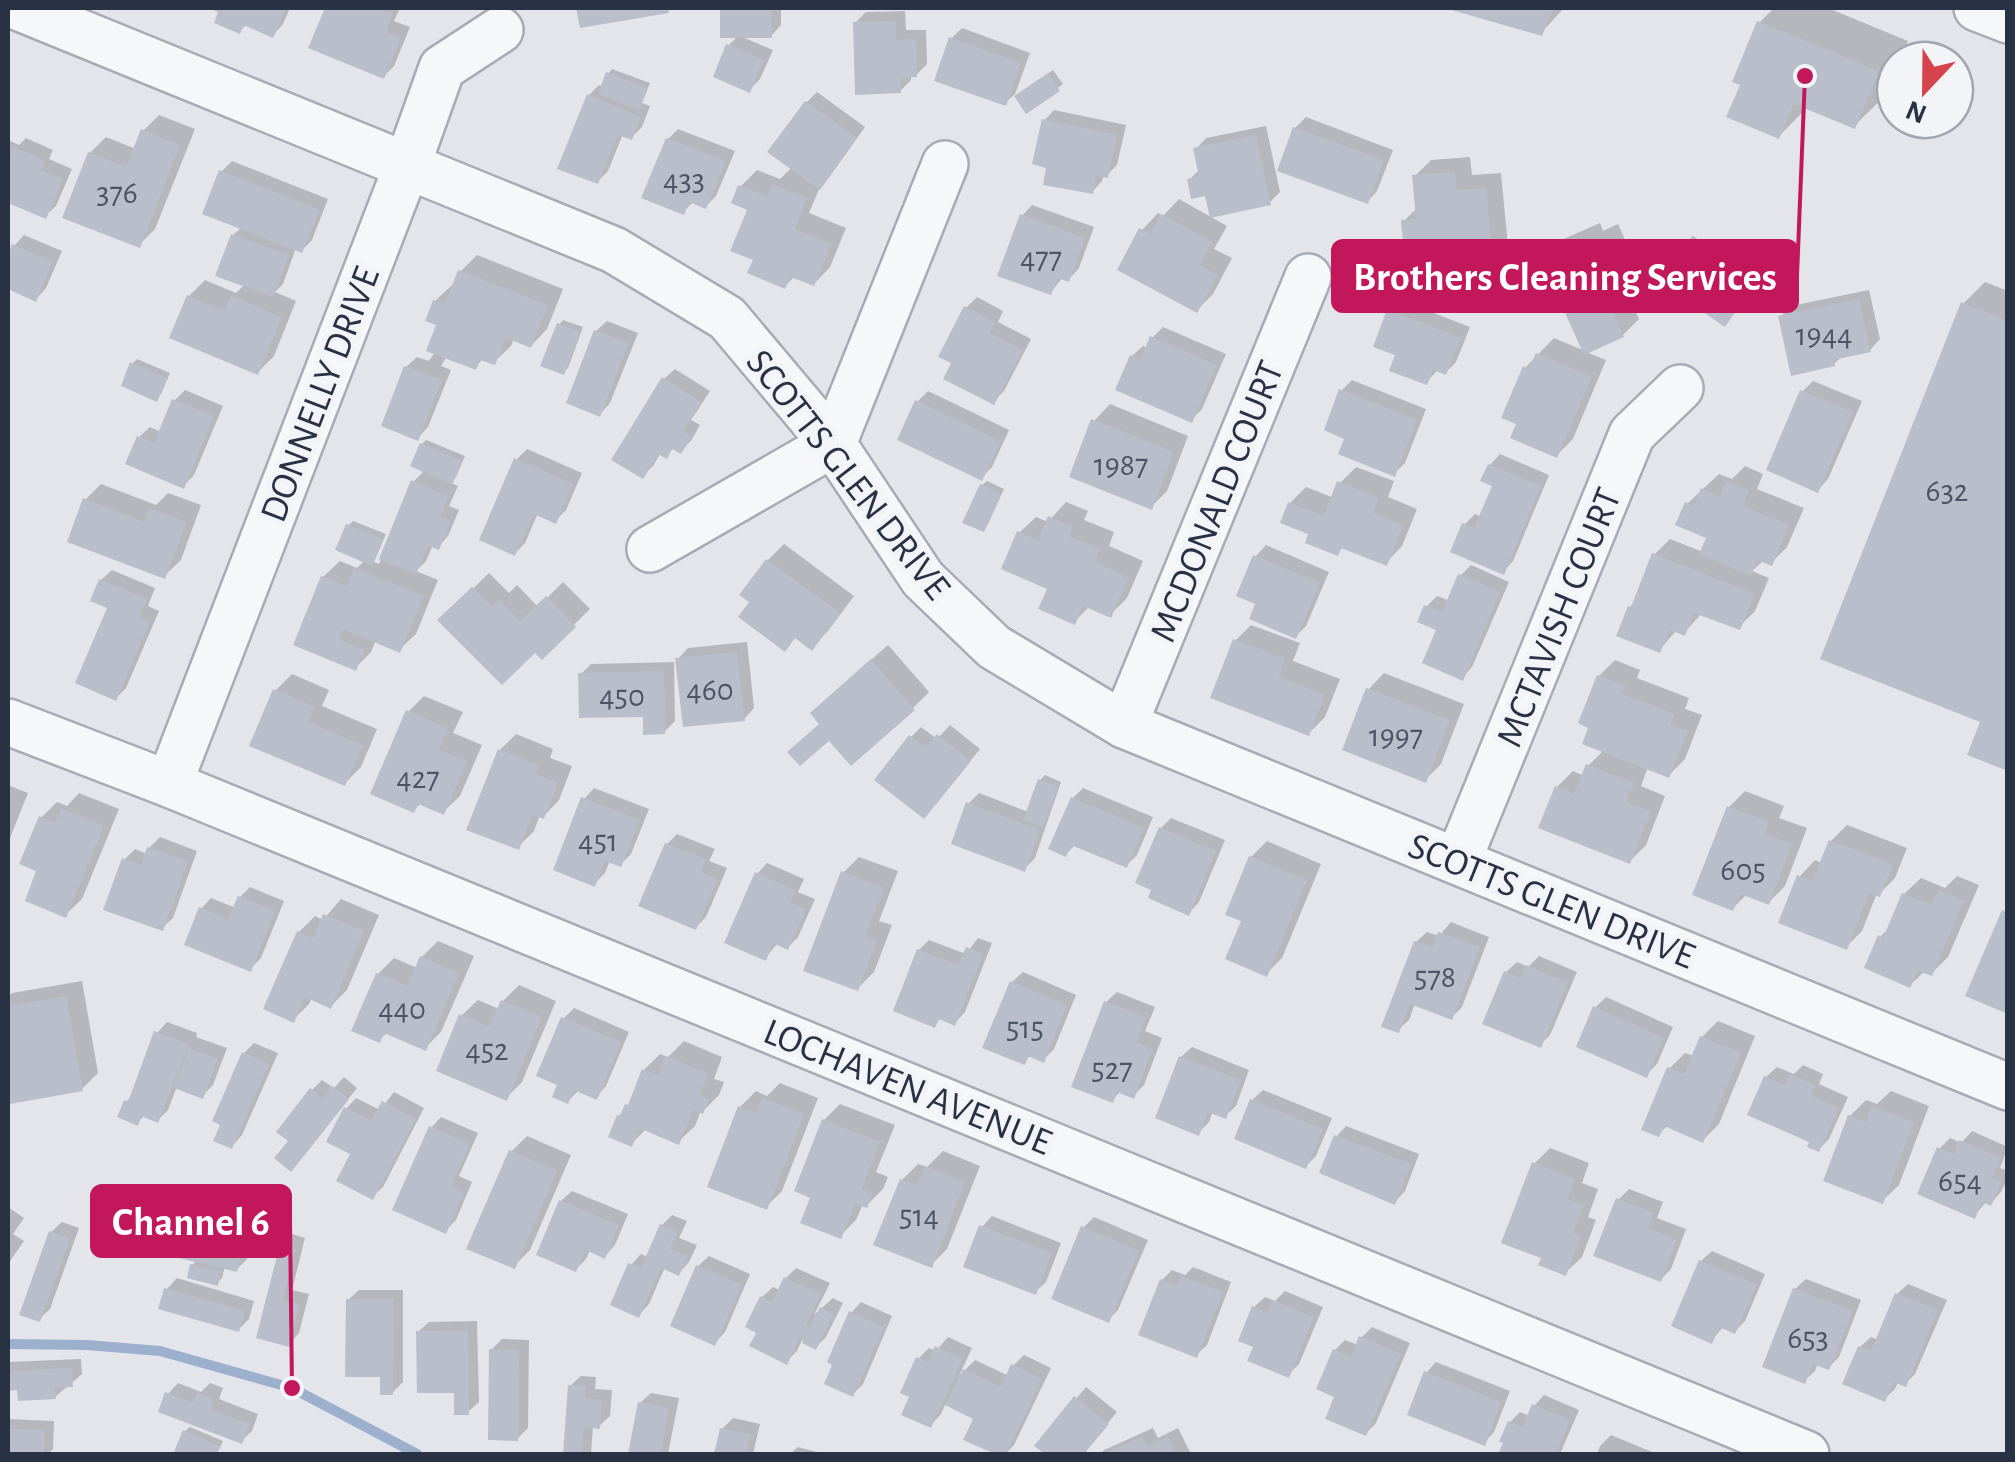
<svg xmlns="http://www.w3.org/2000/svg" width="2015" height="1462" viewBox="0 0 2015 1462" font-family="'Alegreya Sans',sans-serif">
<style>
.shadow{fill:#0003}
.lines{fill:none;stroke-linecap:round;stroke-linejoin:round}
.stream{stroke:#9cb0cd;stroke-width:10}
.building{fill:#b9beca}
.minor-casing{stroke:#a7abb6;stroke-width:50}
.minor{stroke:#f6f7f9;stroke-width:45}
.labels{text-anchor:middle;stroke-width:10;stroke-linejoin:round;paint-order:stroke}
.number-label{font-size:32px;fill:#4d5466}
.street-label{font-size:38px;fill:#293145;stroke:#f2f4f8}
.leader{fill:none;stroke:#c2185b;stroke-width:4}
.callout-dot{fill:#c2185b;stroke:#f2f4f8;stroke-width:4}
.callout{fill:#c2185b;stroke:#c2185b;stroke-width:4}
.callout-label{font-size:40px;text-anchor:middle;font-weight:bold;fill:#fff}
</style>
<rect width="100%" height="100%" fill="#e3e5eb"/>
<!-- shadow -->
<g class="shadow">
<path d="M214,8H290L283,24L273,35L247,24L240,31L222,11Z"/>
<path d="M328,8H400L394,21L410,27L394,66L384,76L311,47Z"/>
<path d="M722,8H781V25L771,36H740L773,50L760,79L749,90L728,46L738,36H722Z"/>
<path d="M1454,8H1564L1541,33Z"/>
<path d="M1774,8H1828L1908,41L1900,60H1895V71L1885,96L1854,126L1808,107L1779,136L1743,83L1735,80L1760,22Z"/>
<path d="M905,11L906,30H926L927,64L916,75H911V80L900,91L855,23L866,12Z"/>
<path d="M962,28L1030,53L1015,94L1005,103L951,39Z"/>
<path d="M612,69L650,83L642,103L650,106L642,127L631,138L623,134L608,171L598,181L589,95L599,85L603,87L608,74Z"/>
<path d="M1053,70L1063,84L1027,110L1021,92Z"/>
<path d="M817,92L865,127L830,176L820,187L809,213L846,228L830,267L814,284L795,276L785,286L756,259L750,208L741,186L757,170L780,179L792,167L807,102Z"/>
<path d="M1054,110L1126,125L1117,165L1107,175L1104,174L1102,181L1092,192L1049,166L1044,121Z"/>
<path d="M159,115L195,129L155,229L139,245L90,153L106,137L136,149L143,131Z"/>
<path d="M1306,117L1393,150L1377,191L1367,202L1295,128Z"/>
<path d="M1266,126L1280,192L1269,203L1190,179L1200,169L1196,149L1206,138Z"/>
<path d="M678,129L735,151L716,196L706,206L694,201L683,212L668,139Z"/>
<path d="M26,138L53,150L49,159L72,169L56,206L45,216L8,200V140L19,145Z"/>
<path d="M1470,157L1472,175L1501,173L1508,246L1492,262L1422,239L1404,221L1417,208L1415,176L1431,160Z"/>
<path d="M232,161L328,199L312,240L302,250L296,248L283,284L275,292L296,301L274,356L258,372L189,296L205,280L236,293L245,284L233,235L242,227L221,172Z"/>
<path d="M1179,199L1227,226L1214,249L1232,258L1213,294L1197,310L1142,230L1158,213L1163,216Z"/>
<path d="M1032,205L1094,227L1079,268L1069,279L1063,277L1051,292L1022,216Z"/>
<path d="M1600,223L1603,231L1618,224L1641,275L1626,290L1639,319L1623,335L1586,352L1606,360L1573,439L1557,455L1520,422L1525,368L1554,338L1585,351L1543,258L1559,241Z"/>
<path d="M24,235L62,251L46,288L36,299L8,287V261L14,246Z"/>
<path d="M1693,236L1758,279L1735,313L1725,324L1660,280L1683,246Z"/>
<path d="M477,255L563,289L547,329L531,346L514,339L511,346L494,362L484,358L475,367L447,356L441,366L451,370L428,427L418,438L406,367L417,357L429,361L435,352L439,324L435,301L452,285L455,286L461,271Z"/>
<path d="M1985,282L2008,291V769L1983,721L1963,304Z"/>
<path d="M1869,290L1880,339L1870,350L1842,356L1834,364L1780,317L1791,306Z"/>
<path d="M977,297L1003,311L998,322L1031,339L1004,391L993,402L954,362L966,308Z"/>
<path d="M1400,300L1470,327L1456,362L1446,372L1438,370L1426,382L1399,354L1389,310Z"/>
<path d="M563,320L583,327L568,368L563,372L559,325Z"/>
<path d="M607,321L638,333L610,403L600,414L596,331Z"/>
<path d="M1163,327L1226,354L1202,409L1191,420L1132,356L1143,346L1148,348L1152,338Z"/>
<path d="M137,359L170,373L161,394L157,399L132,364Z"/>
<path d="M675,369L710,391L691,420L700,425L691,441L680,451L674,447L666,456L661,452L653,466L642,476L664,379Z"/>
<path d="M1352,380L1426,409L1405,463L1394,474L1347,437L1341,391Z"/>
<path d="M1813,381L1862,401L1828,479L1818,490L1803,391Z"/>
<path d="M185,390L223,406L194,475L183,486L139,437L150,427L161,432L175,400Z"/>
<path d="M928,391L1009,430L992,467L981,478L917,402Z"/>
<path d="M1110,404L1188,436L1167,491L1151,507L1094,421Z"/>
<path d="M426,440L465,456L456,477L451,483L458,486L449,506L459,510L448,536L438,547L433,545L426,561L416,571L438,580L416,634L399,650L376,640L371,652L355,668L296,644L323,577L340,561L357,568L365,560L348,526L353,521L386,534L374,562L379,564L413,482L425,470L422,444Z"/>
<path d="M527,449L582,473L566,510L555,521L538,513L525,543L515,553L516,460Z"/>
<path d="M1500,454L1549,475L1513,561L1503,572L1464,525L1475,514L1482,517L1495,484L1490,465Z"/>
<path d="M1745,466L1763,474L1757,489L1804,508L1787,547L1771,563L1764,560L1752,571L1769,578L1755,611L1739,627L1702,613L1684,633L1677,630L1659,650L1630,607L1636,602L1654,555L1670,539L1703,552L1709,537L1687,504L1719,474L1732,479Z"/>
<path d="M1356,467L1394,481L1388,497L1417,509L1402,546L1386,563L1344,546L1338,553L1312,533L1290,503L1306,487L1334,498L1340,483Z"/>
<path d="M987,481L1004,489L988,524L983,529L982,485Z"/>
<path d="M101,484L156,505L168,493L201,505L181,560L164,576L85,500Z"/>
<path d="M1066,502L1088,511L1084,520L1114,532L1109,546L1143,561L1127,598L1110,615L1090,606L1074,622L1050,588L1019,533L1036,517L1048,522Z"/>
<path d="M784,544L854,596L828,631L812,647L797,636L785,649L752,601L768,560Z"/>
<path d="M1266,545L1329,572L1306,626L1296,636L1259,602L1239,594L1256,556Z"/>
<path d="M1471,565L1509,582L1472,667L1462,678L1439,629L1420,621L1427,606L1437,596L1450,601L1460,576Z"/>
<path d="M112,570L155,588L148,606L159,611L126,688L116,698L111,607L101,580Z"/>
<path d="M489,573L509,593L517,585L538,607L563,582L590,609L542,656L535,649L441,620Z"/>
<path d="M1251,625L1300,643L1293,661L1340,679L1325,717L1309,733L1235,641Z"/>
<path d="M747,642L754,708L744,719L678,659L688,648Z"/>
<path d="M888,645L929,692L913,708L822,723L829,697Z"/>
<path d="M1615,660L1640,670L1637,678L1689,698L1685,709L1702,715L1685,759L1669,775L1648,767L1641,786L1665,796L1646,845L1630,861L1557,787L1573,771L1584,776L1588,766L1604,750L1599,676Z"/>
<path d="M674,662L675,721L664,732L646,714L581,674L591,664Z"/>
<path d="M1384,673L1464,704L1441,764L1425,780L1368,690Z"/>
<path d="M292,674L329,690L322,706L377,729L361,767L345,783L276,690Z"/>
<path d="M424,696L463,712L453,733L482,745L460,796L443,812L421,803L414,810L408,712Z"/>
<path d="M950,725L980,749L934,806L911,737L921,727L937,739Z"/>
<path d="M516,734L553,749L550,758L572,766L559,800L543,817L540,815L534,831L518,847L500,750Z"/>
<path d="M1045,775L1061,782L1035,858L1024,869L968,804L979,793L1028,812L1040,780Z"/>
<path d="M8,785L28,793L8,843Z"/>
<path d="M594,788L649,809L631,854L621,864L610,860L605,873L594,884L584,799Z"/>
<path d="M1083,788L1153,817L1137,855L1127,865L1076,844L1066,854L1073,798Z"/>
<path d="M1745,791L1784,806L1779,818L1807,828L1785,886L1768,903L1747,894L1733,908L1729,807Z"/>
<path d="M79,793L119,809L82,899L65,915L40,870L41,818L57,802L67,806Z"/>
<path d="M1171,818L1225,840L1199,902L1189,913L1161,828Z"/>
<path d="M1847,825L1907,848L1895,878L1879,894L1877,893L1862,931L1846,947L1799,877L1815,860L1822,863L1831,841Z"/>
<path d="M677,834L715,849L709,861L727,868L706,917L696,927L667,844Z"/>
<path d="M160,837L197,851L173,918L162,928L124,860L135,849L147,854L149,848Z"/>
<path d="M1267,841L1321,864L1282,958L1266,974L1244,920L1251,857Z"/>
<path d="M859,857L898,871L879,921L892,925L874,972L858,988L843,873Z"/>
<path d="M767,863L804,879L798,892L815,899L798,937L788,947L778,943L765,958L757,874Z"/>
<path d="M1957,876L1979,885L1948,957L1932,973L1925,971L1910,985L1880,937L1891,926L1904,894L1921,878L1945,888Z"/>
<path d="M250,887L284,901L261,958L250,969L201,909L211,898L236,908L240,897Z"/>
<path d="M341,899L379,915L347,990L331,1006L312,998L309,1004L293,1020L299,932L315,916L323,920Z"/>
<path d="M1451,922L1489,937L1462,1007L1452,1017L1415,1003L1409,1020L1398,1030L1416,942L1427,932L1439,936Z"/>
<path d="M978,938L992,943L965,1012L955,1023L942,1017L934,1025L919,950L929,940L966,954Z"/>
<path d="M438,941L474,956L441,1032L425,1048L388,1032L379,1040L378,974L394,958L417,968L422,957Z"/>
<path d="M1539,956L1577,972L1550,1035L1540,1045L1486,1023L1506,972L1517,962L1528,967Z"/>
<path d="M1023,972L1076,995L1054,1049L1043,1060L1032,1054L1024,1062L1012,982Z"/>
<path d="M82,981L98,1073L82,1089L12,1101L8,1077V997L12,993Z"/>
<path d="M519,985L556,1001L522,1082L506,1098L461,1016L478,1000L499,1009L503,1001Z"/>
<path d="M1117,992L1155,1007L1145,1031L1162,1038L1144,1085L1133,1096L1121,1091L1112,1100L1106,1002Z"/>
<path d="M1606,997L1673,1027L1657,1064L1646,1075L1595,1008Z"/>
<path d="M574,1008L629,1032L606,1086L596,1097L579,1090L568,1101L561,1084L563,1019Z"/>
<path d="M1718,1021L1755,1036L1719,1124L1703,1140L1668,1125L1659,1134L1669,1069L1685,1053L1694,1056L1702,1037Z"/>
<path d="M167,1022L197,1033L196,1037L227,1048L213,1085L202,1096L177,1086L168,1110L158,1120L145,1115L137,1123L126,1102L133,1095L157,1033Z"/>
<path d="M684,1041L722,1057L714,1079L724,1082L719,1095L703,1111L701,1110L695,1126L678,1142L646,1129L631,1144L619,1116L632,1101L644,1070L660,1054L668,1057Z"/>
<path d="M254,1043L278,1053L242,1135L232,1146L244,1053Z"/>
<path d="M1192,1047L1249,1070L1236,1106L1225,1116L1213,1111L1209,1122L1198,1133L1181,1057Z"/>
<path d="M1803,1065L1823,1074L1819,1084L1848,1097L1829,1139L1819,1149L1766,1077L1777,1067L1794,1074Z"/>
<path d="M344,1077L357,1088L302,1158L291,1140L312,1090L322,1080L334,1088Z"/>
<path d="M780,1083L818,1098L782,1191L766,1207L740,1107L756,1091L767,1096Z"/>
<path d="M1263,1090L1332,1118L1316,1156L1306,1166L1252,1100Z"/>
<path d="M1891,1091L1929,1106L1899,1185L1882,1201L1850,1116L1866,1100L1877,1104Z"/>
<path d="M394,1092L424,1108L383,1187L372,1197L353,1153L346,1109L356,1098L380,1110Z"/>
<path d="M840,1104L895,1125L876,1172L888,1177L883,1189L866,1206L863,1204L856,1220L840,1236L813,1196L824,1120Z"/>
<path d="M441,1117L478,1133L459,1176L472,1182L456,1220L445,1231L431,1128Z"/>
<path d="M1346,1126L1419,1154L1405,1191L1395,1202L1336,1137Z"/>
<path d="M1972,1131L2008,1147L2000,1168L2008,1171V1178L2001,1192L1991,1203L1987,1201L1974,1216L1940,1148L1950,1138L1961,1143Z"/>
<path d="M527,1136L571,1155L530,1250L514,1266L511,1152Z"/>
<path d="M1550,1148L1589,1163L1582,1183L1598,1189L1588,1217L1596,1220L1582,1257L1565,1273L1534,1164Z"/>
<path d="M943,1151L980,1166L947,1249L931,1265L902,1180L918,1164L927,1167Z"/>
<path d="M1629,1189L1663,1202L1657,1218L1686,1229L1671,1269L1660,1280L1618,1200Z"/>
<path d="M572,1191L628,1214L615,1245L605,1256L590,1250L586,1259L576,1269L561,1201Z"/>
<path d="M8,1207L24,1218L13,1234L24,1241L8,1264Z"/>
<path d="M178,1214L207,1221L205,1230L251,1240L247,1259L237,1269L225,1266L222,1278L217,1283L192,1265L198,1260L167,1225Z"/>
<path d="M672,1215L687,1221L679,1238L697,1245L689,1262L679,1273L665,1267L649,1304L639,1315L631,1265L641,1254L648,1257L662,1225Z"/>
<path d="M992,1216L1061,1243L1046,1282L1035,1292L982,1227Z"/>
<path d="M1094,1217L1148,1240L1118,1310L1108,1320L1083,1228Z"/>
<path d="M62,1222L79,1228L50,1309L39,1319L51,1232Z"/>
<path d="M292,1234L305,1238L292,1290L309,1294L299,1333L289,1344L259,1336L282,1245Z"/>
<path d="M1712,1251L1765,1274L1745,1321L1735,1331L1724,1326L1711,1341L1701,1261Z"/>
<path d="M709,1256L750,1274L725,1332L715,1343L698,1266Z"/>
<path d="M1193,1267L1231,1282L1207,1345L1196,1355L1162,1280L1172,1270L1185,1275Z"/>
<path d="M796,1268L830,1283L814,1315L833,1298L843,1303L826,1337L816,1347L802,1340L797,1351L786,1362L760,1332L762,1297L773,1287L780,1290L786,1278Z"/>
<path d="M177,1278L254,1301L249,1319L238,1330L167,1289Z"/>
<path d="M1806,1279L1861,1300L1839,1357L1829,1367L1818,1363L1815,1371L1804,1381L1795,1289Z"/>
<path d="M1908,1284L1947,1300L1915,1374L1905,1384L1898,1382L1895,1389L1884,1399L1860,1347L1871,1337L1878,1340L1897,1294Z"/>
<path d="M359,1290H403V1382L392,1393L348,1300Z"/>
<path d="M1285,1291L1323,1307L1299,1364L1288,1375L1256,1346L1254,1307L1265,1297L1275,1301Z"/>
<path d="M861,1302L892,1316L863,1384L853,1394L851,1313Z"/>
<path d="M477,1321L479,1402L468,1412L418,1332L429,1322Z"/>
<path d="M1372,1327L1410,1343L1376,1423L1366,1433L1337,1396L1335,1350L1345,1340L1358,1345L1361,1338Z"/>
<path d="M948,1337L972,1348L959,1376L975,1360L1009,1376L1013,1366L1024,1355L1051,1368L1014,1445L1005,1454L967,1438L977,1417L946,1403L941,1414L931,1425L912,1396L919,1358L929,1348L936,1351Z"/>
<path d="M502,1339L529,1340L528,1428L517,1439L491,1350Z"/>
<path d="M81,1359L82,1374L55,1397L20,1388H8V1362Z"/>
<path d="M1436,1362L1510,1391L1494,1432L1484,1443L1426,1373Z"/>
<path d="M581,1376L596,1377L595,1389L612,1390L610,1416L599,1426H593L591,1454H565L570,1386Z"/>
<path d="M178,1383L201,1392L210,1383L223,1388L219,1399L258,1414L252,1431L241,1441L168,1394Z"/>
<path d="M1086,1387L1117,1412L1083,1454H1049L1038,1445Z"/>
<path d="M651,1393L679,1398L668,1454H631L640,1403Z"/>
<path d="M1544,1395L1579,1410L1560,1454H1501L1510,1422L1520,1412L1530,1416L1534,1406Z"/>
<path d="M733,1418L760,1424L753,1454H717L722,1429Z"/>
<path d="M8,1419L54,1421L53,1449L48,1454H8Z"/>
<path d="M190,1427L223,1441L217,1454H175L185,1431Z"/>
<path d="M1153,1428L1158,1438L1178,1428L1191,1454H1100L1104,1450Z"/>
<path d="M1611,1435L1657,1454H1597L1600,1446Z"/>
<path d="M798,1447L825,1454H790Z"/>
</g>
<g class="lines">
<!-- stream -->
<path class="stream" d="M8,1344L87,1345L160,1351L292,1388L417,1454"/>
</g>
<!-- building -->
<g class="building">
<path d="M208,8H286L273,38L244,25L240,34L214,23L218,12Z"/>
<path d="M325,8H379L393,13L386,32L401,38L384,79L308,48Z"/>
<path d="M576,8H668L669,13L580,28Z"/>
<path d="M720,8H771L772,38H720Z"/>
<path d="M1448,9V8H1553L1542,36Z"/>
<path d="M896,21V40L916,39L917,77L901,78V93L855,95L853,22Z"/>
<path d="M1757,21L1879,71L1855,129L1794,104L1779,139L1726,117L1740,85L1732,82Z"/>
<path d="M949,37L1021,63L1006,106L934,81Z"/>
<path d="M726,44L764,60L750,93L713,77Z"/>
<path d="M606,72L647,88L639,110L598,94Z"/>
<path d="M1048,73L1060,91L1026,114L1014,96Z"/>
<path d="M587,94L641,117L632,140L618,135L598,184L557,169Z"/>
<path d="M805,101L857,138L820,190L767,152Z"/>
<path d="M1042,119L1117,135L1108,178L1096,176L1093,194L1043,185L1046,168L1032,164Z"/>
<path d="M1293,127L1384,160L1368,204L1277,171Z"/>
<path d="M141,129L180,145L140,248L62,218L88,152L126,167Z"/>
<path d="M1256,135L1271,205L1210,218L1205,196L1191,199L1187,179L1199,176L1193,148Z"/>
<path d="M666,138L726,161L706,209L689,202L684,215L641,198Z"/>
<path d="M13,147L45,160L41,170L63,179L46,219L8,203V154L10,155Z"/>
<path d="M219,170L320,210L302,253L202,214Z"/>
<path d="M1455,172L1456,190L1486,188L1493,264L1422,271L1420,241L1403,243L1401,220L1416,219L1412,175Z"/>
<path d="M772,184L807,198L795,229L832,244L814,286L790,277L785,289L747,273L753,260L730,251L747,210L731,203L738,185L767,196Z"/>
<path d="M1020,214L1085,238L1069,282L1058,278L1051,295L997,276Z"/>
<path d="M1161,214L1212,242L1200,265L1218,275L1197,313L1117,270L1139,228L1150,234Z"/>
<path d="M231,234L289,255L273,297L215,276Z"/>
<path d="M1583,238L1587,245L1601,239L1626,294L1608,302L1624,337L1584,355L1540,257Z"/>
<path d="M12,244L53,262L36,302L8,289V255Z"/>
<path d="M1681,245L1749,291L1725,327L1657,280Z"/>
<path d="M458,270L548,305L531,348L506,338L495,365L480,360L476,370L426,351L436,325L425,321L433,300L445,304Z"/>
<path d="M187,295L224,311L231,296L282,317L258,375L169,338Z"/>
<path d="M1859,299L1871,352L1834,360L1835,366L1791,376L1778,316Z"/>
<path d="M1961,302L2008,321V771L1967,755L1980,722L1820,659Z"/>
<path d="M964,306L995,322L989,333L1023,350L994,405L943,379L951,363L938,357Z"/>
<path d="M1387,309L1461,338L1446,375L1433,370L1427,385L1389,371L1395,355L1373,347Z"/>
<path d="M557,323L580,332L564,375L540,366Z"/>
<path d="M594,330L629,343L600,417L566,403Z"/>
<path d="M1150,336L1217,365L1192,423L1115,390L1130,355L1141,359Z"/>
<path d="M1536,353L1592,377L1557,458L1510,438L1516,424L1501,418L1523,366L1529,369Z"/>
<path d="M130,362L167,378L157,402L121,386Z"/>
<path d="M404,366L442,380L418,441L381,426Z"/>
<path d="M662,377L701,402L683,431L692,437L681,454L672,449L667,459L658,454L643,479L611,460Z"/>
<path d="M1339,389L1417,420L1395,477L1338,454L1344,439L1324,430Z"/>
<path d="M1800,390L1853,412L1818,493L1766,470Z"/>
<path d="M172,399L214,416L184,489L125,464L137,436L154,443Z"/>
<path d="M915,400L1001,441L982,481L897,440Z"/>
<path d="M1091,419L1174,452L1152,510L1069,477Z"/>
<path d="M420,443L462,461L452,485L410,466Z"/>
<path d="M514,458L573,484L556,524L534,514L515,556L479,540Z"/>
<path d="M1488,464L1541,486L1504,575L1450,552L1462,523L1474,528L1492,486L1480,481Z"/>
<path d="M411,480L449,496L440,517L451,521L439,550L428,546L416,574L379,559Z"/>
<path d="M1337,481L1379,498L1373,513L1403,525L1387,566L1341,548L1338,556L1305,543L1308,534L1280,523L1288,502L1324,516Z"/>
<path d="M1726,481L1749,491L1743,506L1789,525L1772,566L1757,560L1751,576L1699,554L1706,538L1675,525L1685,502L1694,506L1701,488L1720,497Z"/>
<path d="M980,484L1001,494L984,532L962,523Z"/>
<path d="M83,498L144,522L149,508L187,522L165,579L67,542Z"/>
<path d="M1048,516L1073,527L1069,536L1100,549L1095,562L1129,577L1111,618L1083,606L1075,625L1038,609L1047,589L1001,569L1017,531L1038,540Z"/>
<path d="M346,524L383,539L372,566L335,550Z"/>
<path d="M1652,553L1755,594L1740,630L1694,613L1685,636L1670,630L1660,653L1616,636L1628,606L1631,607Z"/>
<path d="M1253,555L1320,583L1296,639L1249,619L1255,604L1236,596Z"/>
<path d="M766,559L840,613L812,651L795,638L785,652L738,617L749,602L739,595Z"/>
<path d="M354,568L424,596L400,653L343,629L338,639L365,650L356,671L293,645L321,576L347,586Z"/>
<path d="M1458,574L1500,592L1463,681L1422,663L1436,630L1417,622L1424,605L1442,612Z"/>
<path d="M99,579L147,599L139,617L150,622L116,701L75,683L107,608L90,601Z"/>
<path d="M472,587L492,607L499,599L520,621L546,596L576,627L542,660L535,653L502,685L437,620Z"/>
<path d="M1233,639L1285,659L1279,677L1325,695L1309,736L1210,698Z"/>
<path d="M737,652L745,721L683,727L675,658Z"/>
<path d="M871,659L915,710L851,766L829,741L800,766L787,752L819,724L810,713Z"/>
<path d="M664,671L665,734L643,735V717L579,718L578,673Z"/>
<path d="M1597,675L1626,686L1622,694L1675,714L1670,725L1688,731L1669,778L1582,744L1588,728L1578,723Z"/>
<path d="M1366,688L1450,720L1426,783L1342,750Z"/>
<path d="M273,689L315,707L308,722L363,745L345,786L249,746Z"/>
<path d="M406,710L448,728L439,749L467,761L444,815L418,804L414,813L370,794Z"/>
<path d="M937,734L971,761L924,819L874,780L909,735L926,748Z"/>
<path d="M498,749L539,765L535,774L558,782L544,819L532,815L519,850L466,830Z"/>
<path d="M1586,764L1634,783L1626,802L1651,812L1630,864L1538,828L1555,786L1574,794Z"/>
<path d="M1038,779L1058,786L1043,827L1023,820Z"/>
<path d="M581,797L640,820L621,867L605,861L595,887L553,870Z"/>
<path d="M1071,797L1144,828L1127,868L1071,845L1066,857L1048,849Z"/>
<path d="M966,802L1040,830L1025,872L951,844Z"/>
<path d="M1727,806L1769,822L1765,834L1792,844L1769,905L1740,894L1733,911L1692,895Z"/>
<path d="M61,808L104,826L66,918L25,901L36,871L19,864L39,816L55,823Z"/>
<path d="M1159,827L1216,851L1189,916L1148,898L1151,890L1135,883Z"/>
<path d="M1829,840L1893,864L1880,897L1869,893L1847,950L1778,923L1797,875L1812,881Z"/>
<path d="M665,843L706,859L701,872L718,879L696,930L638,906Z"/>
<path d="M147,847L188,861L163,931L103,910L122,858L141,865Z"/>
<path d="M1249,856L1307,880L1267,977L1225,959L1241,921L1225,915Z"/>
<path d="M841,871L884,888L865,937L877,941L858,991L803,971Z"/>
<path d="M755,872L795,890L790,903L806,909L788,950L773,943L766,961L724,943Z"/>
<path d="M1939,890L1964,901L1932,976L1918,971L1910,988L1864,968L1878,935L1883,938L1902,893L1932,905Z"/>
<path d="M238,896L275,911L251,972L184,945L199,907L228,919Z"/>
<path d="M2002,910L2008,913V1014L1965,996Z"/>
<path d="M323,914L364,931L331,1009L305,997L294,1023L263,1009L297,931L313,938Z"/>
<path d="M1438,932L1480,947L1452,1020L1410,1004L1399,1033L1381,1027L1414,941L1432,947Z"/>
<path d="M966,947L983,954L955,1026L939,1019L935,1028L893,1011L917,949L958,965Z"/>
<path d="M420,956L459,973L426,1051L384,1033L380,1043L351,1031L376,973L407,986Z"/>
<path d="M1526,965L1568,983L1541,1048L1482,1024L1504,971L1520,978Z"/>
<path d="M1010,981L1067,1005L1044,1063L1028,1056L1025,1065L982,1048Z"/>
<path d="M66,996L83,1091L10,1104L8,1091V1006Z"/>
<path d="M501,1000L542,1017L507,1101L436,1071L459,1014L489,1027Z"/>
<path d="M1104,1001L1146,1017L1137,1042L1153,1049L1134,1099L1117,1092L1113,1103L1071,1087Z"/>
<path d="M1593,1006L1664,1038L1647,1078L1576,1047Z"/>
<path d="M561,1017L621,1042L597,1100L574,1090L568,1104L552,1097L557,1085L536,1076Z"/>
<path d="M154,1031L189,1044L158,1123L141,1116L138,1126L117,1117L124,1100L128,1102Z"/>
<path d="M1700,1036L1741,1053L1703,1143L1664,1126L1659,1137L1641,1130L1667,1067L1684,1074Z"/>
<path d="M189,1048L218,1059L203,1099L174,1088Z"/>
<path d="M242,1052L269,1064L232,1149L213,1141L220,1125L212,1121Z"/>
<path d="M665,1056L708,1073L700,1095L709,1099L703,1114L693,1110L679,1145L639,1128L632,1147L608,1137L617,1115L620,1116L625,1104L628,1105L642,1069L658,1075Z"/>
<path d="M1179,1056L1241,1080L1226,1119L1208,1112L1199,1136L1155,1118Z"/>
<path d="M1790,1074L1815,1085L1810,1095L1839,1108L1819,1152L1807,1147L1809,1142L1747,1115L1764,1076L1785,1085Z"/>
<path d="M332,1086L349,1099L291,1172L274,1158L288,1141L276,1132L310,1088L323,1098Z"/>
<path d="M762,1098L804,1114L767,1210L707,1187L738,1106L756,1113Z"/>
<path d="M1250,1099L1323,1129L1306,1169L1234,1139Z"/>
<path d="M382,1101L416,1119L373,1200L336,1181L350,1154L326,1142L344,1107L371,1121Z"/>
<path d="M1872,1106L1914,1122L1883,1204L1823,1181L1848,1115L1866,1122Z"/>
<path d="M822,1119L880,1142L862,1189L873,1193L867,1208L855,1204L841,1239L800,1223L810,1198L794,1191Z"/>
<path d="M429,1126L470,1144L451,1187L464,1192L446,1234L392,1210Z"/>
<path d="M1334,1135L1411,1164L1395,1205L1319,1173Z"/>
<path d="M1959,1140L2001,1158L1992,1179L2002,1182L1991,1206L1982,1202L1975,1219L1917,1194L1937,1147L1954,1154Z"/>
<path d="M509,1150L557,1171L515,1269L466,1249Z"/>
<path d="M1532,1162L1575,1179L1567,1199L1584,1205L1573,1233L1581,1236L1566,1276L1538,1265L1541,1258L1501,1243Z"/>
<path d="M925,1166L965,1182L932,1268L873,1245L900,1179L917,1185Z"/>
<path d="M1616,1198L1654,1213L1648,1228L1677,1240L1661,1282L1593,1256Z"/>
<path d="M559,1200L619,1225L605,1259L586,1250L576,1272L536,1255Z"/>
<path d="M165,1224L198,1231L196,1240L242,1251L237,1272L158,1253Z"/>
<path d="M660,1224L678,1232L670,1249L688,1256L679,1276L661,1268L639,1318L610,1305L628,1263L641,1268Z"/>
<path d="M979,1225L1052,1253L1036,1295L963,1267Z"/>
<path d="M1081,1226L1139,1251L1109,1323L1051,1299Z"/>
<path d="M49,1231L70,1238L40,1322L19,1315Z"/>
<path d="M280,1244L296,1248L283,1300L300,1305L289,1347L256,1338Z"/>
<path d="M1699,1260L1757,1285L1735,1334L1719,1327L1712,1344L1671,1326Z"/>
<path d="M190,1264L221,1271L218,1286L187,1278Z"/>
<path d="M696,1265L742,1285L715,1346L670,1326Z"/>
<path d="M1181,1276L1223,1292L1197,1358L1138,1335L1160,1279L1177,1286Z"/>
<path d="M784,1277L821,1294L806,1325L810,1327L820,1307L834,1314L816,1350L802,1343L804,1339L800,1337L787,1365L749,1346L756,1333L745,1327L760,1296L772,1302Z"/>
<path d="M164,1288L245,1311L239,1332L158,1309Z"/>
<path d="M1793,1288L1853,1311L1829,1370L1813,1364L1805,1384L1762,1367Z"/>
<path d="M1895,1293L1938,1310L1906,1387L1893,1382L1885,1402L1842,1384L1858,1346L1871,1351Z"/>
<path d="M346,1299H394L393,1395H380V1377H345Z"/>
<path d="M1272,1300L1314,1317L1289,1378L1247,1361L1253,1347L1238,1341L1252,1306L1268,1312Z"/>
<path d="M849,1311L884,1327L853,1397L824,1384L832,1365L827,1362Z"/>
<path d="M468,1330L469,1415H454V1393H417L416,1331Z"/>
<path d="M1359,1336L1401,1354L1366,1436L1325,1419L1334,1397L1316,1389L1333,1349L1351,1357Z"/>
<path d="M935,1346L963,1359L931,1428L901,1415L909,1397L900,1393L916,1357L928,1362Z"/>
<path d="M489,1349L519,1350L518,1441L488,1440Z"/>
<path d="M1011,1364L1042,1379L1006,1454H995L963,1440L973,1419L945,1405L963,1369L1001,1387Z"/>
<path d="M72,1368L73,1387H55L56,1399L18,1401L17,1390L8,1391V1371Z"/>
<path d="M1424,1371L1501,1402L1485,1446L1407,1415Z"/>
<path d="M568,1385L586,1386L585,1398L602,1400L600,1429L584,1427L582,1454H563Z"/>
<path d="M165,1392L193,1403L197,1392L214,1399L211,1409L250,1424L242,1444L158,1412Z"/>
<path d="M1074,1396L1109,1424L1084,1454H1045L1034,1446Z"/>
<path d="M638,1402L669,1408L661,1454H628Z"/>
<path d="M1532,1404L1570,1420L1556,1454H1498L1503,1443L1499,1442L1508,1421L1522,1427Z"/>
<path d="M720,1428L751,1434L746,1454H714Z"/>
<path d="M8,1429L45,1430L44,1454H8Z"/>
<path d="M183,1430L220,1446L217,1454H173Z"/>
<path d="M1142,1437L1147,1446L1168,1437L1176,1454H1103Z"/>
</g>
<g class="lines">
<defs>
<g id="minor">
<path d="M20,8L614,250L727,318L833,444L923,579L994,647L1124,725L2008,1087"/>
<path d="M1977,8L2008,20"/>
<path d="M650,549L833,444L945,164"/>
<path d="M8,722L169,784L1806,1454"/>
<path d="M1124,725L1308,277"/>
<path d="M169,784L407,166L442,68L500,30"/>
<path d="M1458,861L1632,434L1680,388"/>
</g>
</defs>
<!-- minor casing -->
<use href="#minor" class="minor-casing"/>
<!-- minor -->
<use href="#minor" class="minor"/>
</g>
<g class="labels">
<!-- number labels -->
<g class="number-label">
<text x="684" y="190">433</text>
<text x="117" y="203">376</text>
<text x="1041" y="268">477</text>
<text x="1824" y="345">1944</text>
<text x="1121" y="475">1987</text>
<text x="1947" y="501">632</text>
<text x="710" y="700">460</text>
<text x="622" y="706">450</text>
<text x="1396" y="746">1997</text>
<text x="418" y="788">427</text>
<text x="598" y="851">451</text>
<text x="1743" y="880">605</text>
<text x="1435" y="987">578</text>
<text x="402" y="1019">440</text>
<text x="1025" y="1038">515</text>
<text x="487" y="1060">452</text>
<text x="1112" y="1079">527</text>
<text x="1960" y="1191">654</text>
<text x="919" y="1226">514</text>
<text x="1808" y="1348">653</text>
</g>
<!-- street labels -->
<g class="street-label">
<text transform="translate(319 394) rotate(-69)" y="13">DONNELLY DRIVE</text>
<text transform="translate(849 474) rotate(52)" y="13">SCOTTS GLEN DRIVE</text>
<text transform="translate(1216 501) rotate(-68)" y="13">MCDONALD COURT</text>
<text transform="translate(1558 617) rotate(-68)" y="13">MCTAVISH COURT</text>
<text transform="translate(1552 900) rotate(22)" y="13">SCOTTS GLEN DRIVE</text>
<text transform="translate(908 1086) rotate(22)" y="13">LOCHAVEN AVENUE</text>
</g>
</g>
<!-- callouts -->
<path class="leader" d="M1805 76L1797 276M292 1388L290 1221"/>
<g class="callout-dot">
<circle cx="1805" cy="76" r="10"/>
<circle cx="292" cy="1388" r="10"/>
</g>
<g class="callout">
<rect x="1333" y="241" width="464" height="70" rx="10"/>
<rect x="92" y="1186" width="198" height="70" rx="10"/>
</g>
<g class="callout-label">
<text x="1565" y="290">Brothers Cleaning Services</text>
<text x="191" y="1235">Channel 6</text>
</g>
<!-- border -->
<rect width="2015" height="1462" fill="none" stroke="#293145" stroke-width="20"/>
<!-- north arrow -->
<g transform="translate(1925 90) rotate(202)"><circle r="48" fill="#f2f4f8" stroke="#a2a6b0" stroke-width="2.5"/>
<path d="M0-8L18 38L0 25L-18 38Z" fill="#d5434d"/>
<text y="-15" font-size="28" font-weight="bold" text-anchor="middle" fill="#293145">N</text>
</g>
</svg>
